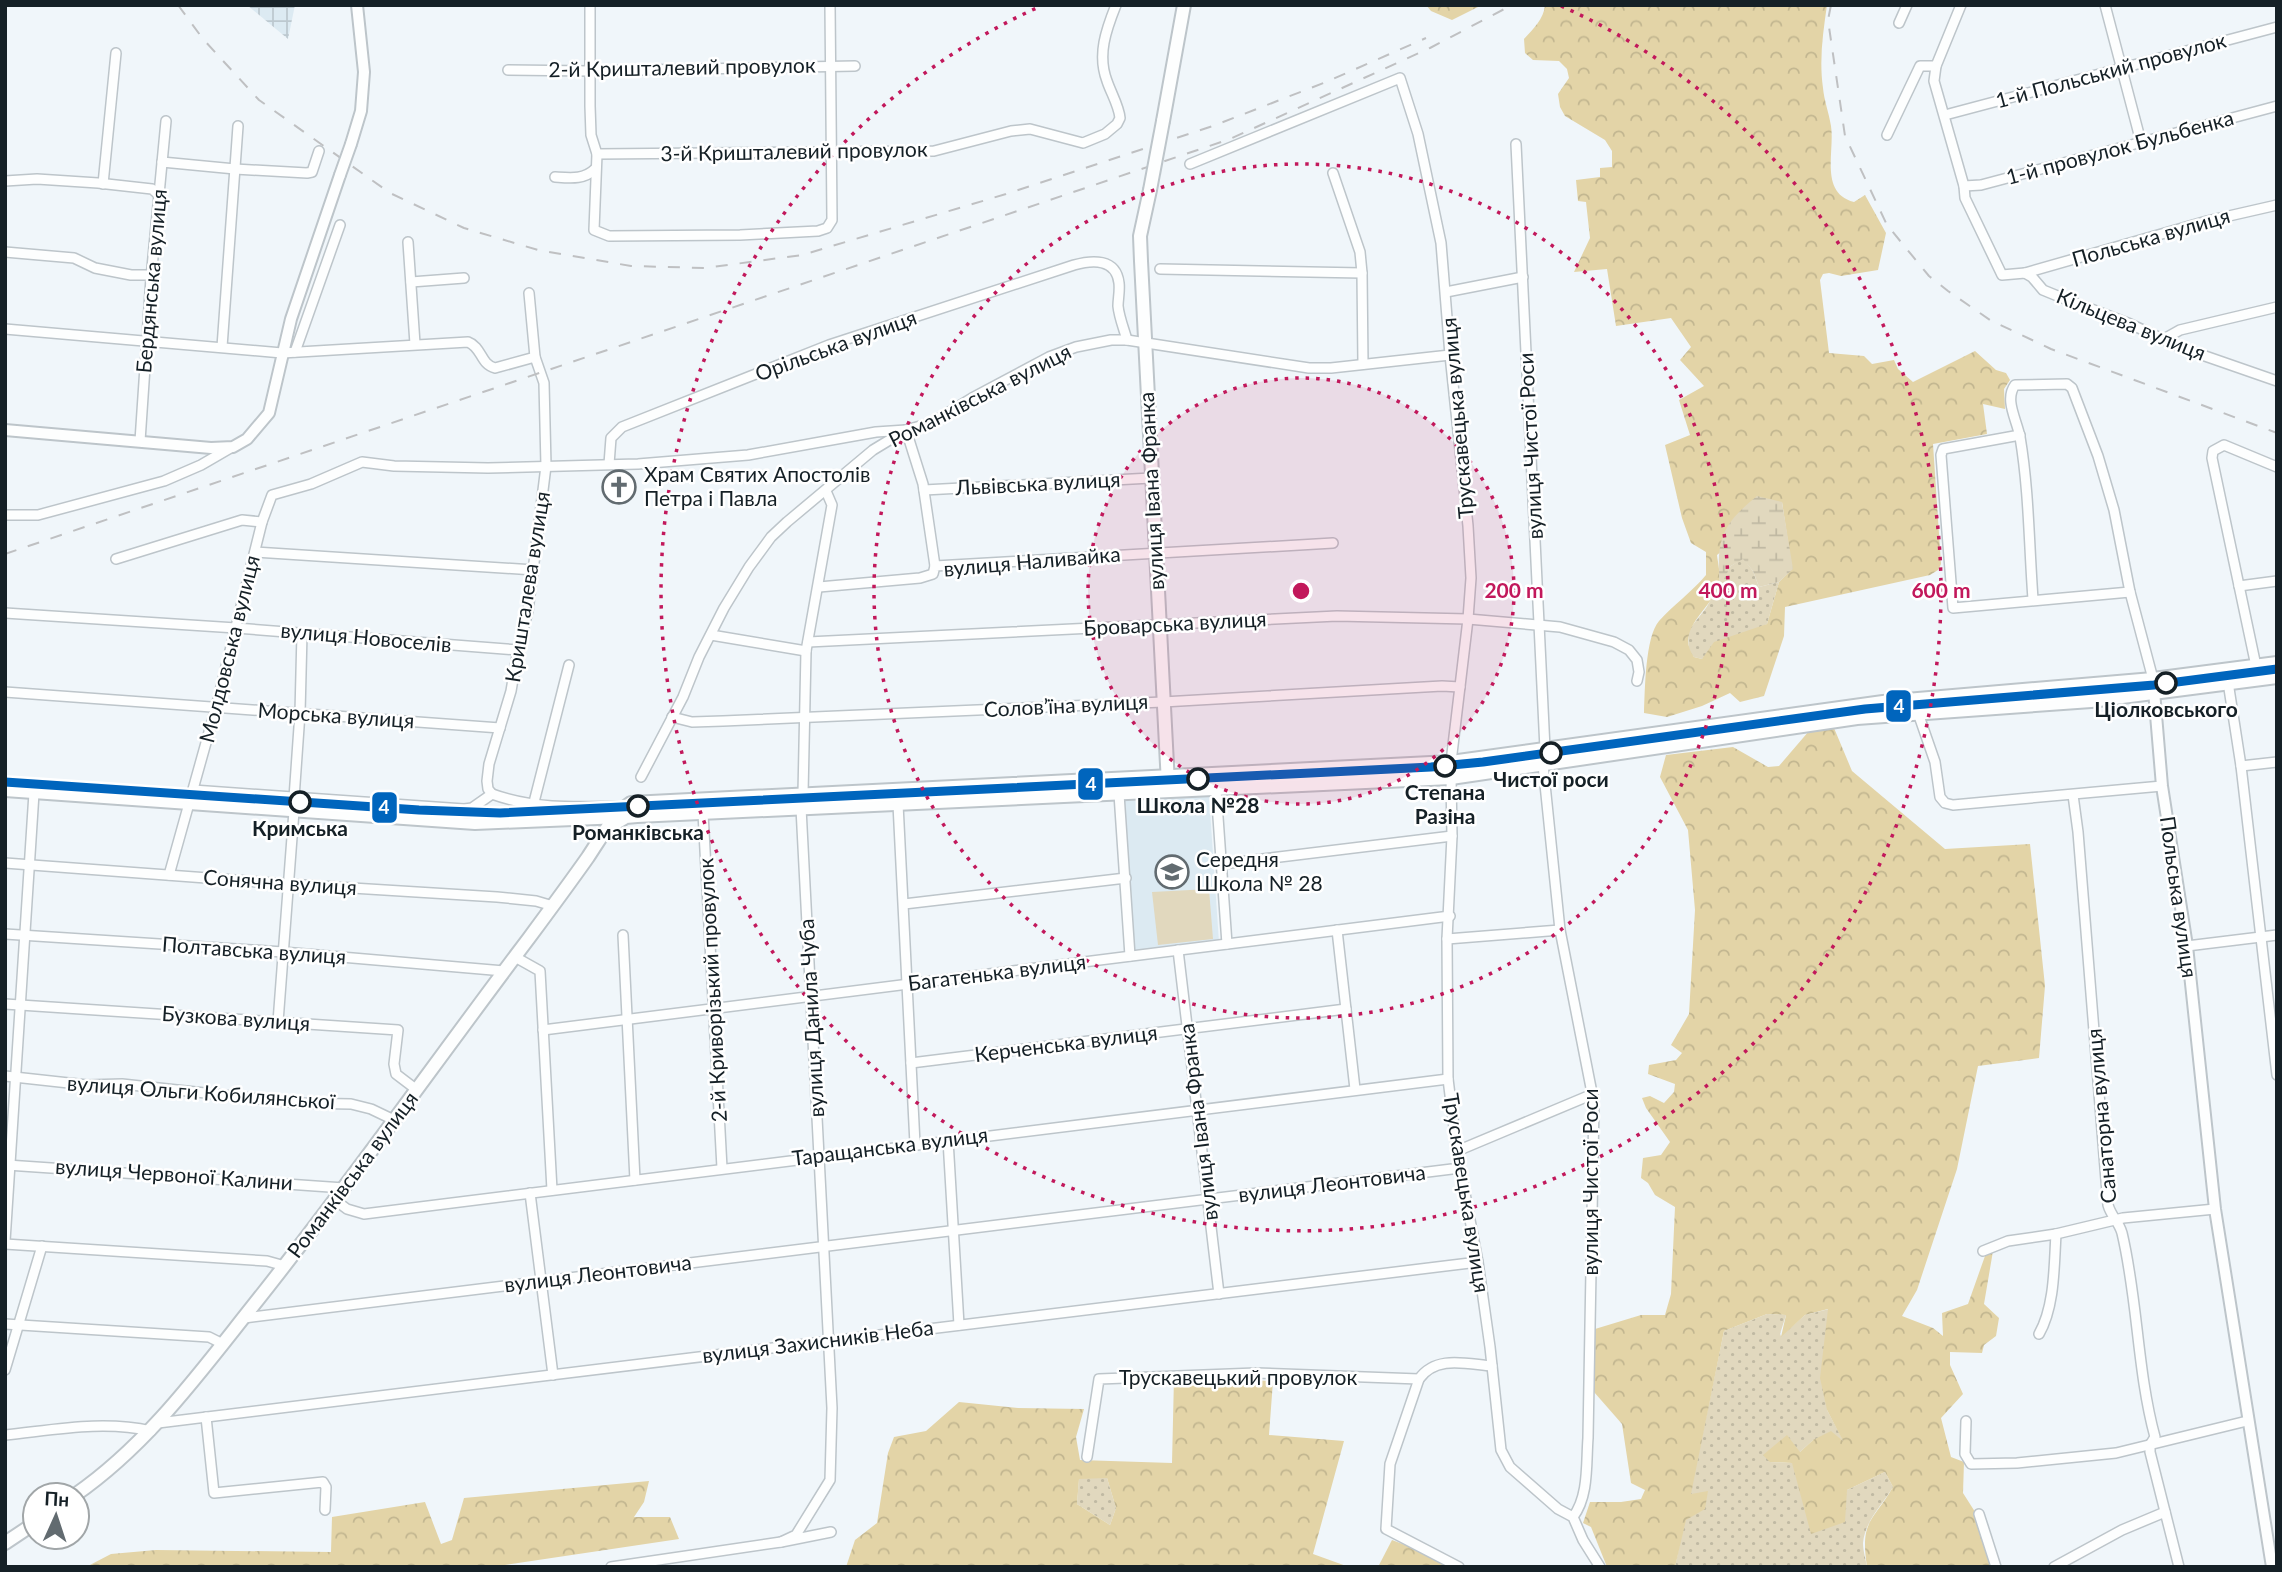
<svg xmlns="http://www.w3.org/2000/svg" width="2282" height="1572" viewBox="0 0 2282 1572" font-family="Lato,sans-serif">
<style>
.built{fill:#dceaf2}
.industrial{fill:url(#industrial-grid)}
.grass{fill:url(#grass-dots)}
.forest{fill:url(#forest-crowns);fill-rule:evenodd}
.wetland{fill:url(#wetland-marsh)}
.park{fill:#e1d8be}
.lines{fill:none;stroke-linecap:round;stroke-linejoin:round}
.minor-casing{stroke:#bdc5ca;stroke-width:12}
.tertiary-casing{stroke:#bdc5ca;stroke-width:14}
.secondary-casing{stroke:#bdc5ca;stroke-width:16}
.minor{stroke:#fdfefe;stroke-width:9}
.tertiary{stroke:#fdfefe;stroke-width:10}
.secondary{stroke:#fdfefe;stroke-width:12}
.rail{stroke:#bfc0c2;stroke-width:2;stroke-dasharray:12 12;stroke-linecap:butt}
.tertiary-bridge-casing{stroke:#bdc5ca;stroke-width:14;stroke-linecap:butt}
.secondary-bridge-casing{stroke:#bdc5ca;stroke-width:16;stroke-linecap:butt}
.tertiary-bridge{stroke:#fdfefe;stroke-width:10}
.secondary-bridge{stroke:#fdfefe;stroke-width:12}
.tram-1-casing{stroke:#fff;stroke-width:14}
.tram-1{stroke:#0065bd;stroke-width:9}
.ring{fill:none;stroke:#c2185b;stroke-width:3.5;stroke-dasharray:3.5 7}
.stop-dot{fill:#fff;stroke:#152026;stroke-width:3.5}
.labels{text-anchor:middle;stroke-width:5;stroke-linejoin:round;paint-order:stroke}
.street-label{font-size:21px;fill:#152026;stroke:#fff}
.poi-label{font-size:21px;fill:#152026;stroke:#fff;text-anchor:start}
.stop-label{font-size:21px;font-weight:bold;fill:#152026;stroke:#fff}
.centre{fill:#c2185b;stroke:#fff;stroke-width:3.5}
.ring-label{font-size:21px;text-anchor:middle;font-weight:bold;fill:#c2185b;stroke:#fff;stroke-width:5;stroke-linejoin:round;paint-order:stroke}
.line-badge{stroke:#fff;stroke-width:2.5}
.badge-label{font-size:19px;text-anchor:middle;font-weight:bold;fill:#fff}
</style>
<defs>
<pattern id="industrial-grid" width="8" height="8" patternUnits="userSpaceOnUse" patternTransform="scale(1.75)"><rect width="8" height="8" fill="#dceaf2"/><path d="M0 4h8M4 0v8" fill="none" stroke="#bcc8cf"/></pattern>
<pattern id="grass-dots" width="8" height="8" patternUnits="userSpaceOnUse" patternTransform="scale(1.75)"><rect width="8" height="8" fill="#e1d8be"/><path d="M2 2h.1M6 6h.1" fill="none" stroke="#c0b9a3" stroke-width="1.8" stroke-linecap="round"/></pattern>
<pattern id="forest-crowns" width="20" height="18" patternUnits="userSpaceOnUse" patternTransform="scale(1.75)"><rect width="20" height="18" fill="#e3d4a7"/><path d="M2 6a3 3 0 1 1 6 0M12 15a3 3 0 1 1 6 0" fill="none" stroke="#c2b690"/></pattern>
<pattern id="wetland-marsh" width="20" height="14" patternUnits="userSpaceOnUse" patternTransform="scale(1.75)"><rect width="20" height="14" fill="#e1d8be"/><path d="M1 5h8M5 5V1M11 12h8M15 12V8" fill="none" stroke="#c0b9a3"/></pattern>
</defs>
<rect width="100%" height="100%" fill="#f0f6fa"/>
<!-- built -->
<path class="built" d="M1209,796L1219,942L1133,953L1125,801Z"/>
<!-- industrial -->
<path class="industrial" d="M247,5H295L288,39Z"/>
<!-- grass -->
<g class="grass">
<path d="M1743,558L1753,571L1759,587L1779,582L1767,624L1702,659L1694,657L1689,651L1688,631L1706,608L1731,566Z"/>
<path d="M1829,1309L1827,1410L1845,1444L1813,1440L1800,1452L1770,1462L1792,1463L1847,1490L1885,1472L1893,1487C1882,1505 1865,1521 1863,1543C1863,1551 1866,1560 1867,1567H1675L1724,1331L1767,1314L1786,1315L1780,1334L1781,1336L1805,1315Z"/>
<path d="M1079,1478H1107L1116,1508L1110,1525L1077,1504Z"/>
</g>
<!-- forest -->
<g class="forest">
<path d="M1426,5H1482L1452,20L1431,11Z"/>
<path d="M1545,5H1827C1823,33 1819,60 1823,88C1824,100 1829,113 1831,126C1835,151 1819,193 1854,202L1865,195L1886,233L1878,270L1841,276L1829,273L1823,274L1820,280L1829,353L1864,356L1872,364L1894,360L1898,369L1913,382L1975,351L1996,370L2006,373L2010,380L2004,389L2005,409L1983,404L1987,434L1933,444L1941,564L1938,570L1930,575L1785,607L1784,636L1764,696L1740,702L1730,693L1702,706L1667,717L1644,713C1645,691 1645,637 1659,621C1673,605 1692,592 1706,575V552L1691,543L1682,518L1665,445L1690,435L1679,400L1704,386L1680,360L1691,347L1671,318L1616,326L1607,269L1574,272L1590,238L1586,202L1578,201L1576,180L1600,177V168L1612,167V151L1605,140L1565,116L1560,107L1558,94L1569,78L1567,69L1559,61L1533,60L1525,53L1524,39C1533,29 1544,19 1545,5ZM1782,502L1792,569L1779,582L1767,624L1714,642L1702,659L1694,657C1675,631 1708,611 1718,588C1722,579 1718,564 1717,555Z"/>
<path d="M1834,728L1852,771L1945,849L2030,844L2045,986L2039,1058L1978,1066L1957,1169L1917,1290L1902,1316L1933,1328L1943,1336L1942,1313L1968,1304L1985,1256L1993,1251L1984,1304L1999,1318L1996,1336L1984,1345L1982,1353L1950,1352V1365L1963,1394L1941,1418L1951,1457L1964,1462L1963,1493L1977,1515L1994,1567H1867C1860,1520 1872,1523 1893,1487L1885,1472L1847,1490L1845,1522L1811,1534L1792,1463L1770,1462L1763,1455L1787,1435L1800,1452L1813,1440L1831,1431L1843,1441L1827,1410L1820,1378L1828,1309L1805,1315L1781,1337L1786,1315L1767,1314L1724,1331L1691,1494L1708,1491L1705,1509L1686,1520L1675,1567H1607L1591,1527L1583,1523L1590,1502H1621L1641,1499L1645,1490L1631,1483L1622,1424L1594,1392L1595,1329L1641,1315H1665L1671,1294L1675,1207L1655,1195L1648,1183L1641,1178L1643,1158L1661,1155L1670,1142L1646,1108L1642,1098L1650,1096L1664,1103L1674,1092L1675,1084L1648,1074L1649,1065L1676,1060L1682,1053L1671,1045L1689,1014L1695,910L1688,830L1660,777L1666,755L1733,747L1768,767L1779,766L1809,731Z"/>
<path d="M1174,1377L1273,1381L1269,1435L1344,1441L1313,1554L1349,1567H846L855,1540L877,1523L888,1453L894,1437L926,1431L959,1402L1018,1408L1084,1409L1076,1437L1080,1460L1172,1463ZM1107,1478L1116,1508L1110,1525L1077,1504L1079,1479Z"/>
<path d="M649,1481L644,1502L634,1517H670L679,1539L491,1567H86L111,1554L156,1550L331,1552L332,1517L425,1502L441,1544L452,1540L464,1498Z"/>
<path d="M1392,1540L1463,1567H1378Z"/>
</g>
<!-- wetland -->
<path class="wetland" d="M1757,496L1782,502L1793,569L1779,582L1759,587L1753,571L1743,559L1731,566L1720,586C1716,541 1721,525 1757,496Z"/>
<!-- park -->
<path class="park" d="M1209,889L1213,939L1158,945L1152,892Z"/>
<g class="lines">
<defs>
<g id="minor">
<path d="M590,5V106L591,135L597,154L594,230L609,236L740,235L818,231L827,228L832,220L830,5"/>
<path d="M1961,5L1936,66L1934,81L1964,186L1965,198L2002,275L2025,273L2032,277L2043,290L2060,297L2128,323L2182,348L2277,381"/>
<path d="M2105,5L2141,142"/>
<path d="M1899,23L1907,5"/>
<path d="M508,70L590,71L855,66"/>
<path d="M1945,115L2277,27"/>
<path d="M1887,135L1920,66H1936"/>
<path d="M1516,144L1545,749"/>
<path d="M597,154L934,151L1011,131L1030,129L1083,143L1105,134L1117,124L1120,118C1119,106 1111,93 1107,81C1097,55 1106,30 1116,5"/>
<path d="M162,162L235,169L307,173L312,172L319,151"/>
<path d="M1190,164L1400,78L1418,134L1441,243L1450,355L1468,526L1471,578L1468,619L1451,762"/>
<path d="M1333,173L1360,252L1362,273L1363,364"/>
<path d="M555,177C570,178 584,180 595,169"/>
<path d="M5,181L37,179L98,183L152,189L159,195"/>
<path d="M103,184L116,53"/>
<path d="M1964,186L1981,185L2277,106"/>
<path d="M408,242L415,344"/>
<path d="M5,252L74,258L95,268L131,275H151"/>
<path d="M1160,269L1362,273"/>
<path d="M2025,273L2207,221L2277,205"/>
<path d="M411,282L464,278"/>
<path d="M1446,292L1523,277"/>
<path d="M5,329L282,353L468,342C482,347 480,364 495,368L535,357"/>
<path d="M2164,339L2180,330L2277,307"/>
<path d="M222,347L238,126"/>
<path d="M295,352L340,225"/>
<path d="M906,430L923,484L935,566"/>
<path d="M2020,435L1943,449L1941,455L1953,608L2130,592"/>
<path d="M140,441L151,278L166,121"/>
<path d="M609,464L611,438L622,427L829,345L1074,265C1092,260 1116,258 1119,283C1120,291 1118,299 1118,306C1119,317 1124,329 1127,340"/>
<path d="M924,490L1151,478"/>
<path d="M5,515H38L164,481L201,465L232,447"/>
<path d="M255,552L534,570"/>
<path d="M116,559L242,520L262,522"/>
<path d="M2239,586L2277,581"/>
<path d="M819,587L920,578L933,574L935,566L1333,543"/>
<path d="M2033,599C2029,545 2029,490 2020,437C2017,420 2004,400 2015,385L2067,384L2072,388L2098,456L2114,510L2130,592L2153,679"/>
<path d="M5,613L236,628L518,650"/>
<path d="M711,635L806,651"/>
<path d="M808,642L1337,616L1468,619L1560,627L1614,642L1629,650L1637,660L1639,672L1637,681"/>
<path d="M2256,666L2212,458L2213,451L2224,445L2277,467"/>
<path d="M2228,682L2241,766L2277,1075"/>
<path d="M5,692L500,728"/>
<path d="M1918,713L1935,762L1940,797L1945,803L1953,805L2162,786"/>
<path d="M672,717L692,722L723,721L1163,702L1442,686L1460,687"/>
<path d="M1543,765L1560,930L1594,1103L1588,1438C1586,1464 1589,1496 1573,1517"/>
<path d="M2241,766L2277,762"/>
<path d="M641,777L683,697L699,657L724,608L749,567L771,537L787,522L873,450L906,430L931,423L972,398L1049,357L1076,347L1111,340H1127L1309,368H1331L1450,355"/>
<path d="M1451,778L1452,836L1447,939L1448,1079L1457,1151L1478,1262L1490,1347L1501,1450L1510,1467L1558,1509L1573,1517L1583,1540L1600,1567"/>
<path d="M1216,789L1227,944"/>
<path d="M193,790L464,809L472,808L492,794"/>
<path d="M492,794L488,789L487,781L489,764L511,691L518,650L528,611L546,466L544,383L535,357L529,293"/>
<path d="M492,794C536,810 580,807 627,806"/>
<path d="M803,794L806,651L832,505L826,491"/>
<path d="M1119,794L1130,956"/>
<path d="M2073,795L2078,832L2108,1205C2111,1216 2119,1222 2122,1233C2138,1300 2137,1371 2155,1437L2150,1445V1452L2179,1567"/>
<path d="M294,798L300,713L302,633"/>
<path d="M898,804L915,1144"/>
<path d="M533,806L569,665"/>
<path d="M703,813L722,1168"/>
<path d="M5,863L288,884L497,897L536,901L553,906"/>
<path d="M1222,864L1452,836"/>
<path d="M169,875L216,707L262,522L272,495L311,484L362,462L394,466L488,468L638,464L748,455L876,432L906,430"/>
<path d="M904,904L1126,878"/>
<path d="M1337,930L1355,1089"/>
<path d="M5,934L283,952L504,971"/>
<path d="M623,935L635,1180"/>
<path d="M1447,939L1560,930"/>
<path d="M2187,946L2277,935"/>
<path d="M1178,950L1219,1294"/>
<path d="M515,957L540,971L552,1190"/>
<path d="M5,1004L398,1030L394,1064L396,1074L417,1090"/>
<path d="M278,1022L294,811"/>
<path d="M543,1030L1450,916"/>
<path d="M911,1063L1346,1009"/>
<path d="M5,1076L87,1085L122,1084L298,1103L351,1104L371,1109L394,1120"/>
<path d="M948,1140L959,1325"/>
<path d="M1457,1151L1593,1094"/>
<path d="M7,1165L344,1188"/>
<path d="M530,1193L553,1375"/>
<path d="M335,1200L347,1209L364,1214L1448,1079"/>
<path d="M5,1241L34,793"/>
<path d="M5,1244L267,1261L285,1266"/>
<path d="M1983,1251L2008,1241L2056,1234"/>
<path d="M244,1318L1460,1168"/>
<path d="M5,1324L209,1337L223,1344"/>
<path d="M2039,1334C2055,1306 2054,1265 2056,1234L2123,1218L2215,1209"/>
<path d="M5,1370L42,1246"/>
<path d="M206,1417L214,1493L323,1482L326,1487L325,1510"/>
<path d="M1966,1421L1965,1454L1971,1464L2017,1463L2116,1453L2247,1421"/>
<path d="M158,1423L1478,1262"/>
<path d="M5,1435C54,1430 103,1420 151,1431"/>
<path d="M1087,1457L1099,1379L1256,1373L1419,1379"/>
<path d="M1979,1514L1996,1567"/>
<path d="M781,1542L796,1535L830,1480L832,1408L801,808"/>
<path d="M611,1567L781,1542L831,1532"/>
<path d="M1459,1567L1386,1529L1390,1464L1419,1379C1436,1355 1466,1364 1492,1366"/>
<path d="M2054,1567L2122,1530L2165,1512"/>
</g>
<g id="tertiary">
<path d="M351,144L361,111L364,72L357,5"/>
<path d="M5,430L211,448L233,447L247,439L269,413L291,319L340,175"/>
<path d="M2153,679L2162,786L2187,946L2215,1209L2272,1567"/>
<path d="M5,791L475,824L621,818"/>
</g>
<g id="secondary">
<path d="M1163,121L1184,5"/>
<path d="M1150,190L1140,236L1141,261L1168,784"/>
<path d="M614,824L626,817L637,816L1451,778L1857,718L2091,701L2277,677"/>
<path d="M75,1495C147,1445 198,1375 252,1307C348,1187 436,1061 529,938C549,911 569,884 588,857C600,839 613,815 631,803L1451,762L1883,702L2153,679L2277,663"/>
<path d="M5,1543L35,1523"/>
</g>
</defs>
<!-- minor casing -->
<use href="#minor" class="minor-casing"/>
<!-- tertiary casing -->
<use href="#tertiary" class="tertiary-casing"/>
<!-- secondary casing -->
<use href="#secondary" class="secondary-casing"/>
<!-- minor -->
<use href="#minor" class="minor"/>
<!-- tertiary -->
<use href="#tertiary" class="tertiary"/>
<!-- secondary -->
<use href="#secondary" class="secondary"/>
<!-- rail -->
<g class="rail">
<path d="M178,5L203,39L259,100L390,193L464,228L538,250L631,266L705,268L802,255L1006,194L1213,126L1326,82L1426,38"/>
<path d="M1831,5L1828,20L1845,136L1887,225L1929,276L1948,291L1990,320L2051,349L2277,433"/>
<path d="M5,554L1230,139L1430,48L1512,5"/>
</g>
<defs>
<path id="tertiary-bridge" d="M340,175L351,144"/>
<path id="secondary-bridge" d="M1150,190L1163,121"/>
</defs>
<!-- tertiary-bridge casing -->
<use href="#tertiary-bridge" class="tertiary-bridge-casing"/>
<!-- secondary-bridge casing -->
<use href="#secondary-bridge" class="secondary-bridge-casing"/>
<!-- tertiary-bridge -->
<use href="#tertiary-bridge" class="tertiary-bridge"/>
<!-- secondary-bridge -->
<use href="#secondary-bridge" class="secondary-bridge"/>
<defs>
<path id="tram-1" d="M5,782L419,810L500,813L1431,767L1483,762L1865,709L2154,685L2277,669"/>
</defs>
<!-- tram-1 casing -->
<use href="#tram-1" class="tram-1-casing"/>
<!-- tram-1 -->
<use href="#tram-1" class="tram-1"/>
</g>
<!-- distance rings -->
<circle cx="1301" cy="591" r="213" fill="#c2185b" fill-opacity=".12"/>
<g class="ring">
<circle cx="1301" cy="591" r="213"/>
<circle cx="1301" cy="591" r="427"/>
<path d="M1561 6A640 640 0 1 1 1041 6"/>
</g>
<!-- icons -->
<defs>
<symbol id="church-ring" viewBox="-11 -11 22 22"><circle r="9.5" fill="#fff" stroke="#626b70" stroke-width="1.5"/><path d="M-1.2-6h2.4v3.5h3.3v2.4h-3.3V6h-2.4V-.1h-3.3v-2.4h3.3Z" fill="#626b70"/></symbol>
<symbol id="school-ring" viewBox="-11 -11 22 22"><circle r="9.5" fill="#fff" stroke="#626b70" stroke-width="1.5"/><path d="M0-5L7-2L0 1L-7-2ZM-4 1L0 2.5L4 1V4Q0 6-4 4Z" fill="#626b70"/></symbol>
</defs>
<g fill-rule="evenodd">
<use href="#church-ring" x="600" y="468" width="38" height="38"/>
<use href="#school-ring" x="1153" y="853" width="38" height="38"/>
</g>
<!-- markers -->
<g class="stop-dot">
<circle cx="2166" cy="683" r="10"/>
<circle cx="1551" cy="753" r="10"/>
<circle cx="1445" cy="766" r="10"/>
<circle cx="1198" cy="779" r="10"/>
<circle cx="300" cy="802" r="10"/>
<circle cx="638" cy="806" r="10"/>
</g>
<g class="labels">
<!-- street labels -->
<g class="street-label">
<text transform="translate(682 68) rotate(-1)" y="7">2-й Кришталевий провулок</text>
<text transform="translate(2111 71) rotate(-15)" y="7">1-й Польський провулок</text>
<text transform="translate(2120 148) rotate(-15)" y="7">1-й провулок Бульбенка</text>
<text transform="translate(794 152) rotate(-1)" y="7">3-й Кришталевий провулок</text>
<text transform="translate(2151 238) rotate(-16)" y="7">Польська вулиця</text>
<text transform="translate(152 281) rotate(-85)" y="7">Бердянська вулиця</text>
<text transform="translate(2131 325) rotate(22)" y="7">Кільцева вулиця</text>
<text transform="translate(836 346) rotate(-20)" y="7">Орільська вулиця</text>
<text transform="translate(980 396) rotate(-27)" y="7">Романківська вулиця</text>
<text transform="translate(1458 418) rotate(-95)" y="7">Трускавецька вулиця</text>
<text transform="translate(1531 446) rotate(-93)" y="7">вулиця Чистої Роси</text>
<text transform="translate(1038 484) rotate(-3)" y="7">Львівська вулиця</text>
<text transform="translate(1152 491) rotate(-93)" y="7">вулиця Івана Франка</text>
<text transform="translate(1032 562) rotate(-5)" y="7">вулиця Наливайка</text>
<text transform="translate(528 587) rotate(-81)" y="7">Кришталева вулиця</text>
<text transform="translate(1175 624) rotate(-3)" y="7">Броварська вулиця</text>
<text transform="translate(366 638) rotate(5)" y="7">вулиця Новоселів</text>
<text transform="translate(230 649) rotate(-76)" y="7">Молдовська вулиця</text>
<text transform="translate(1066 706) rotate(-3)" y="7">Соловʼїна вулиця</text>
<text transform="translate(336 716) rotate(4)" y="7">Морська вулиця</text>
<text transform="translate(280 883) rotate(4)" y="7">Сонячна вулиця</text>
<text transform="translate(2178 897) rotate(82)" y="7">Польська вулиця</text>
<text transform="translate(254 951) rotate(4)" y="7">Полтавська вулиця</text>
<text transform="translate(997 973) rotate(-7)" y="7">Багатенька вулиця</text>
<text transform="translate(713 990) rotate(-93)" y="7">2-й Криворізький провулок</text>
<text transform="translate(812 1018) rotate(-93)" y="7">вулиця Данила Чуба</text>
<text transform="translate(236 1019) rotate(4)" y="7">Бузкова вулиця</text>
<text transform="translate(1066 1044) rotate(-7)" y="7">Керченська вулиця</text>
<text transform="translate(201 1093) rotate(4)" y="7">вулиця Ольги Кобилянської</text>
<text transform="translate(2102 1116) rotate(-95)" y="7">Санаторна вулиця</text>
<text transform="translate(1199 1122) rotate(-97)" y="7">вулиця Івана Франка</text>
<text transform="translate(890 1147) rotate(-7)" y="7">Таращанська вулиця</text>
<text transform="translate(174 1175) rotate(4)" y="7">вулиця Червоної Калини</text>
<text transform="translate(353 1175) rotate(-53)" y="7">Романківська вулиця</text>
<text transform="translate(1591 1182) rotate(-90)" y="7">вулиця Чистої Роси</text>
<text transform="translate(1332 1184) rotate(-7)" y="7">вулиця Леонтовича</text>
<text transform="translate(1466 1193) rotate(81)" y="7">Трускавецька вулиця</text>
<text transform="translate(598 1274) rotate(-7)" y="7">вулиця Леонтовича</text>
<text transform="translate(818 1342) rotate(-7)" y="7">вулиця Захисників Неба</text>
<text x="1238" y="1385">Трускавецький провулок</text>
</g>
<!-- poi labels -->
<g class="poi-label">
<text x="644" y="482">Храм Святих Апостолів<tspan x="644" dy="24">Петра і Павла</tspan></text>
<text x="1196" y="867">Середня<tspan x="1196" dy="24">Школа № 28</tspan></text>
</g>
<!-- stop labels -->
<g class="stop-label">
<text x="2166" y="717">Ціолковського</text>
<text x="1551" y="787">Чистої роси</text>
<text x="1445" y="800">Степана<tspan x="1445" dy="24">Разіна</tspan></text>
<text x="1198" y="813">Школа №28</text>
<text x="300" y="836">Кримська</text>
<text x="638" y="840">Романківська</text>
</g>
</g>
<circle cx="1301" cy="591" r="10" class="centre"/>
<g class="ring-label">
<text x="1514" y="598">200 m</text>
<text x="1728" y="598">400 m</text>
<text x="1941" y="598">600 m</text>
</g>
<g class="line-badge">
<rect x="1885" y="689" width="27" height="34" rx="7" fill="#0065bd"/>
<rect x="1077" y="767" width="27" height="34" rx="7" fill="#0065bd"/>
<rect x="371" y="791" width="27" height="33" rx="7" fill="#0065bd"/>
</g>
<g class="badge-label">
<text x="1899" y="713">4</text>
<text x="1091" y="791">4</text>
<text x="384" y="814">4</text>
</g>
<!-- border -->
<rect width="2282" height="1572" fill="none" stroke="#152026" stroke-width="14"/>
<!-- north arrow -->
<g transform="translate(56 1516) rotate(3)"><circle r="33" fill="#ffffff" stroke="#a1a6a8" stroke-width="2"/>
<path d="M0-5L12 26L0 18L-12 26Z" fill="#626b70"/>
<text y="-10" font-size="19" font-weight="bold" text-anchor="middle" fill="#152026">Пн</text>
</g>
</svg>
